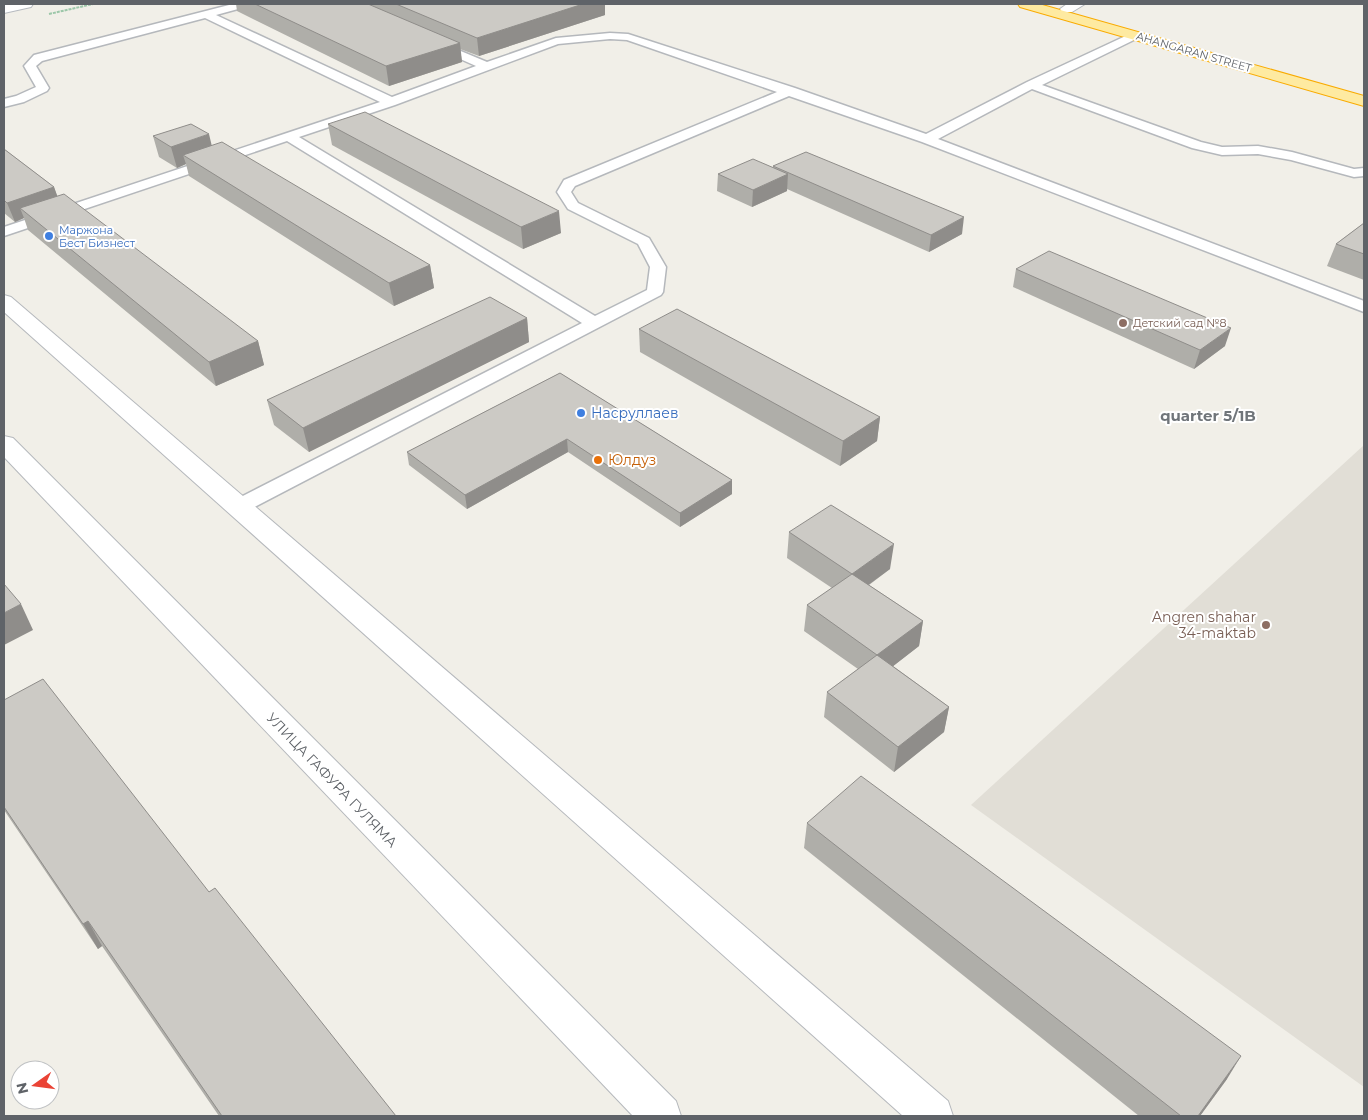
<svg xmlns="http://www.w3.org/2000/svg" width="1368" height="1120" viewBox="0 0 1368 1120" font-family="Montserrat,sans-serif">
<style>
.education{fill:#e1ded6}
.lines{fill:none;stroke-linecap:round;stroke-linejoin:round}
.service-casing{stroke:#b5b8bc;stroke-width:3}
.minor-casing{stroke:#b5b8bc;stroke-width:2}
.secondary-casing{stroke:#b6babf;stroke-width:2}
.trunk-casing{stroke:#f9ab00;stroke-width:2}
.path{stroke:#9cc7a9;stroke-width:2;stroke-dasharray:3 1;stroke-linecap:butt}
.service{fill:#fff;fill-rule:evenodd}
.minor{fill:#fff;fill-rule:evenodd}
.secondary{fill:#fff;fill-rule:evenodd}
.trunk{fill:#feeaa1;fill-rule:evenodd}
.wall{fill:#afaea9}
.shaded-wall{fill:#8f8d8a}
.building{fill:#cccac5;stroke:#8f8d8a}
.shop-dot{fill:#3f7fe0;stroke:#fff;stroke-width:2}
.education-dot{fill:#8d6e63;stroke:#fff;stroke-width:2}
.food-dot{fill:#e8710a;stroke:#fff;stroke-width:2}
.labels{text-anchor:middle;stroke-width:4;stroke-linejoin:round;paint-order:stroke}
.far-street-label{font-size:11px;fill:#5f6368;stroke:#fff}
.far-shop-label{font-size:11px;fill:#366cbe;stroke:#fff;text-anchor:start}
.far-education-label{font-size:11px;fill:#785e54;stroke:#fff;text-anchor:start}
.shop-label{font-size:14px;fill:#366cbe;stroke:#fff;text-anchor:start}
.food-label{font-size:14px;fill:#c56008;stroke:#fff;text-anchor:start}
.education-label{font-size:14px;fill:#785e54;stroke:#fff;text-anchor:end}
.street-label{font-size:14px;fill:#5f6368;stroke:#fff}
.neighbourhood-label{font-size:15px;font-weight:bold;fill:#70757a;stroke:#fff}
</style>
<rect width="100%" height="100%" fill="#f1efe8"/>
<!-- education -->
<path class="education" d="M1364,445V1087L971,805Z"/>
<g class="lines">
<defs>
<path id="service" d="M233,4H250L249,6L216,15L392,97L476,66L431,46L429,44L431,42H439L487,62L556,38L610,33L628,34L795,88L926,134L1027,82L1132,33H1140L1142,35L1140,37L1042,85L1201,142L1222,147L1258,146L1292,152L1354,169L1364,168V176L1354,177L1291,160L1258,154L1222,155L1192,148L1032,89L938,139L1364,301V312L922,142L789,96L575,186L571,192L578,203L649,238L666,267L663,292L661,295L245,512L238,513L231,512L228,507L231,502L582,323L287,141L4,236V227L380,102L205,18L42,61L36,66L49,88L47,91L24,102L4,107V99L16,96L36,87L24,66L34,55ZM610,39L627,40L777,92L564,180L557,192L568,209L638,244L650,267L647,290L595,316L299,137L395,105L558,44Z"/>
<g id="minor">
<path d="M1067,4H1085L1072,12H1062L1060,9Z"/>
<path d="M4,295L11,297L948,1101L953,1116H903L4,312Z"/>
<path d="M4,436L13,438L676,1101L681,1116H633L4,457Z"/>
</g>
<path id="secondary" d="M9,4H33L31,7L4,13V5Z"/>
<path id="trunk" d="M1018,4H1039L1364,96V106L1020,7Z"/>
</defs>
<!-- service casing -->
<use href="#service" class="service-casing"/>
<!-- minor casing -->
<use href="#minor" class="minor-casing"/>
<!-- secondary casing -->
<use href="#secondary" class="secondary-casing"/>
<!-- trunk casing -->
<use href="#trunk" class="trunk-casing"/>
<!-- path -->
<path class="path" d="M49,14L93,4"/>
<!-- service -->
<use href="#service" class="service"/>
<!-- minor -->
<use href="#minor" class="minor"/>
<!-- secondary -->
<use href="#secondary" class="secondary"/>
<!-- trunk -->
<use href="#trunk" class="trunk"/>
</g>
<!-- wall -->
<g class="wall">
<path d="M236,4H605V15L479,56L460,49L462,62L389,86L237,11Z"/>
<path d="M328,124L561,233L523,249L332,145Z"/>
<path d="M153,136L212,146L430,265L434,288L394,306L189,176L186,164L177,168L159,157Z"/>
<path d="M4,149L54,187L57,196L258,341L264,365L216,386L28,230L24,218L15,222L4,213Z"/>
<path d="M773,166L962,234L929,252L787,189V191L752,207L717,191L718,174L773,168Z"/>
<path d="M1364,223V280L1327,266L1336,244Z"/>
<path d="M1016,269L1225,346L1194,369L1013,287Z"/>
<path d="M527,318L529,342L309,452L274,425L267,400Z"/>
<path d="M639,329L880,417L877,441L840,466L640,352Z"/>
<path d="M560,373L732,480V494L680,527L568,452L467,509L409,465L407,452Z"/>
<path d="M789,532L890,569L869,585L923,621L919,646L893,666L949,707L944,732L894,772L824,717L827,692L858,669L804,631L807,605L832,588L787,558Z"/>
<path d="M4,700L209,892L396,1116H219L102,946L98,949L4,810Z"/>
<path d="M807,823L1227,1079L1200,1116H1139L804,848Z"/>
</g>
<!-- shaded-wall -->
<g class="shaded-wall">
<path d="M583,4H605V15L479,56L477,38Z"/>
<path d="M460,43L462,62L389,86L386,66Z"/>
<path d="M209,134L214,155H183L186,164L177,168L171,147Z"/>
<path d="M788,174L787,191L752,207L753,190Z"/>
<path d="M54,187L61,206L20,208L24,218L15,222L7,203Z"/>
<path d="M559,211L561,233L523,249L521,227Z"/>
<path d="M964,217L962,234L929,252L931,235Z"/>
<path d="M430,265L434,288L394,306L389,283Z"/>
<path d="M527,318L529,342L309,452L303,428Z"/>
<path d="M1231,328L1225,346L1194,369L1200,350Z"/>
<path d="M258,341L264,365L216,386L209,362Z"/>
<path d="M880,417L877,441L840,466L843,441Z"/>
<path d="M567,439L568,452L467,509L465,495Z"/>
<path d="M732,480V494L680,527V513Z"/>
<path d="M894,544L890,569L849,599L852,574Z"/>
<path d="M21,604L33,630L4,645V613Z"/>
<path d="M923,621L919,646L874,681L877,655Z"/>
<path d="M949,707L944,732L894,772L898,747Z"/>
<path d="M88,921L102,946L98,949L83,924Z"/>
<path d="M1241,1056L1227,1079L1200,1116H1198Z"/>
</g>
<!-- building -->
<g class="building">
<path d="M255,4H368L460,43L386,66Z"/>
<path d="M396,4H583L477,38Z"/>
<path d="M365,112L559,211L521,227L328,124Z"/>
<path d="M191,124L209,134L171,147L153,136Z"/>
<path d="M222,142L430,265L389,283L183,155Z"/>
<path d="M4,149L54,187L7,203L4,200Z"/>
<path d="M806,152L964,217L931,235L773,166Z"/>
<path d="M753,159L788,174L753,190L718,174Z"/>
<path d="M64,194L258,341L209,362L20,208Z"/>
<path d="M1364,223V254L1336,244Z"/>
<path d="M1049,251L1231,328L1200,350L1016,269Z"/>
<path d="M490,297L527,318L303,428L267,400Z"/>
<path d="M677,309L880,417L843,441L639,329Z"/>
<path d="M560,373L732,480L680,513L567,439L465,495L407,452Z"/>
<path d="M831,505L894,544L852,574L789,532Z"/>
<path d="M852,574L923,621L877,655L807,605Z"/>
<path d="M4,584L21,604L4,613Z"/>
<path d="M877,655L949,707L898,747L827,692Z"/>
<path d="M43,679L209,892L215,888L396,1116H222L88,921L83,924L4,807V700Z"/>
<path d="M861,776L1241,1056L1198,1116H1181L807,823Z"/>
</g>
<!-- markers -->
<g class="shop-dot">
<circle cx="49" cy="236" r="5"/>
<circle cx="581" cy="413" r="5"/>
</g>
<g class="education-dot">
<circle cx="1123" cy="323" r="5"/>
<circle cx="1266" cy="625" r="5"/>
</g>
<circle class="food-dot" cx="598" cy="460" r="5"/>
<g class="labels">
<!-- far-street labels -->
<g class="far-street-label">
<text transform="translate(1194 52) rotate(16)" y="4">AHANGARAN STREET</text>
</g>
<!-- far-shop labels -->
<g class="far-shop-label">
<text x="59" y="234">Маржона<tspan x="59" dy="13">Бест Бизнест</tspan></text>
</g>
<!-- far-education labels -->
<g class="far-education-label">
<text x="1133" y="327">Детский сад №8</text>
</g>
<!-- shop labels -->
<g class="shop-label">
<text x="591" y="418">Насруллаев</text>
</g>
<!-- food labels -->
<g class="food-label">
<text x="608" y="465">Юлдуз</text>
</g>
<!-- education labels -->
<g class="education-label">
<text x="1256" y="622">Angren shahar<tspan x="1256" dy="16">34-maktab</tspan></text>
</g>
<!-- street labels -->
<g class="street-label">
<text transform="translate(332 780) rotate(46)" y="5">УЛИЦА ГАФУРА ГУЛЯМА</text>
</g>
<!-- neighbourhood labels -->
<g class="neighbourhood-label">
<text x="1208" y="421">quarter 5/1B</text>
</g>
</g>
<!-- border -->
<rect width="1368" height="1120" fill="none" stroke="#5f6368" stroke-width="10"/>
<!-- north arrow -->
<g transform="translate(35 1085) rotate(256)"><circle r="24" fill="#ffffff" stroke="#bfc1c3"/>
<path d="M0-4L9 19L0 12L-9 19Z" fill="#ea4335"/>
<text y="-8" font-size="14" font-weight="bold" text-anchor="middle" fill="#5f6368">N</text>
</g>
</svg>
